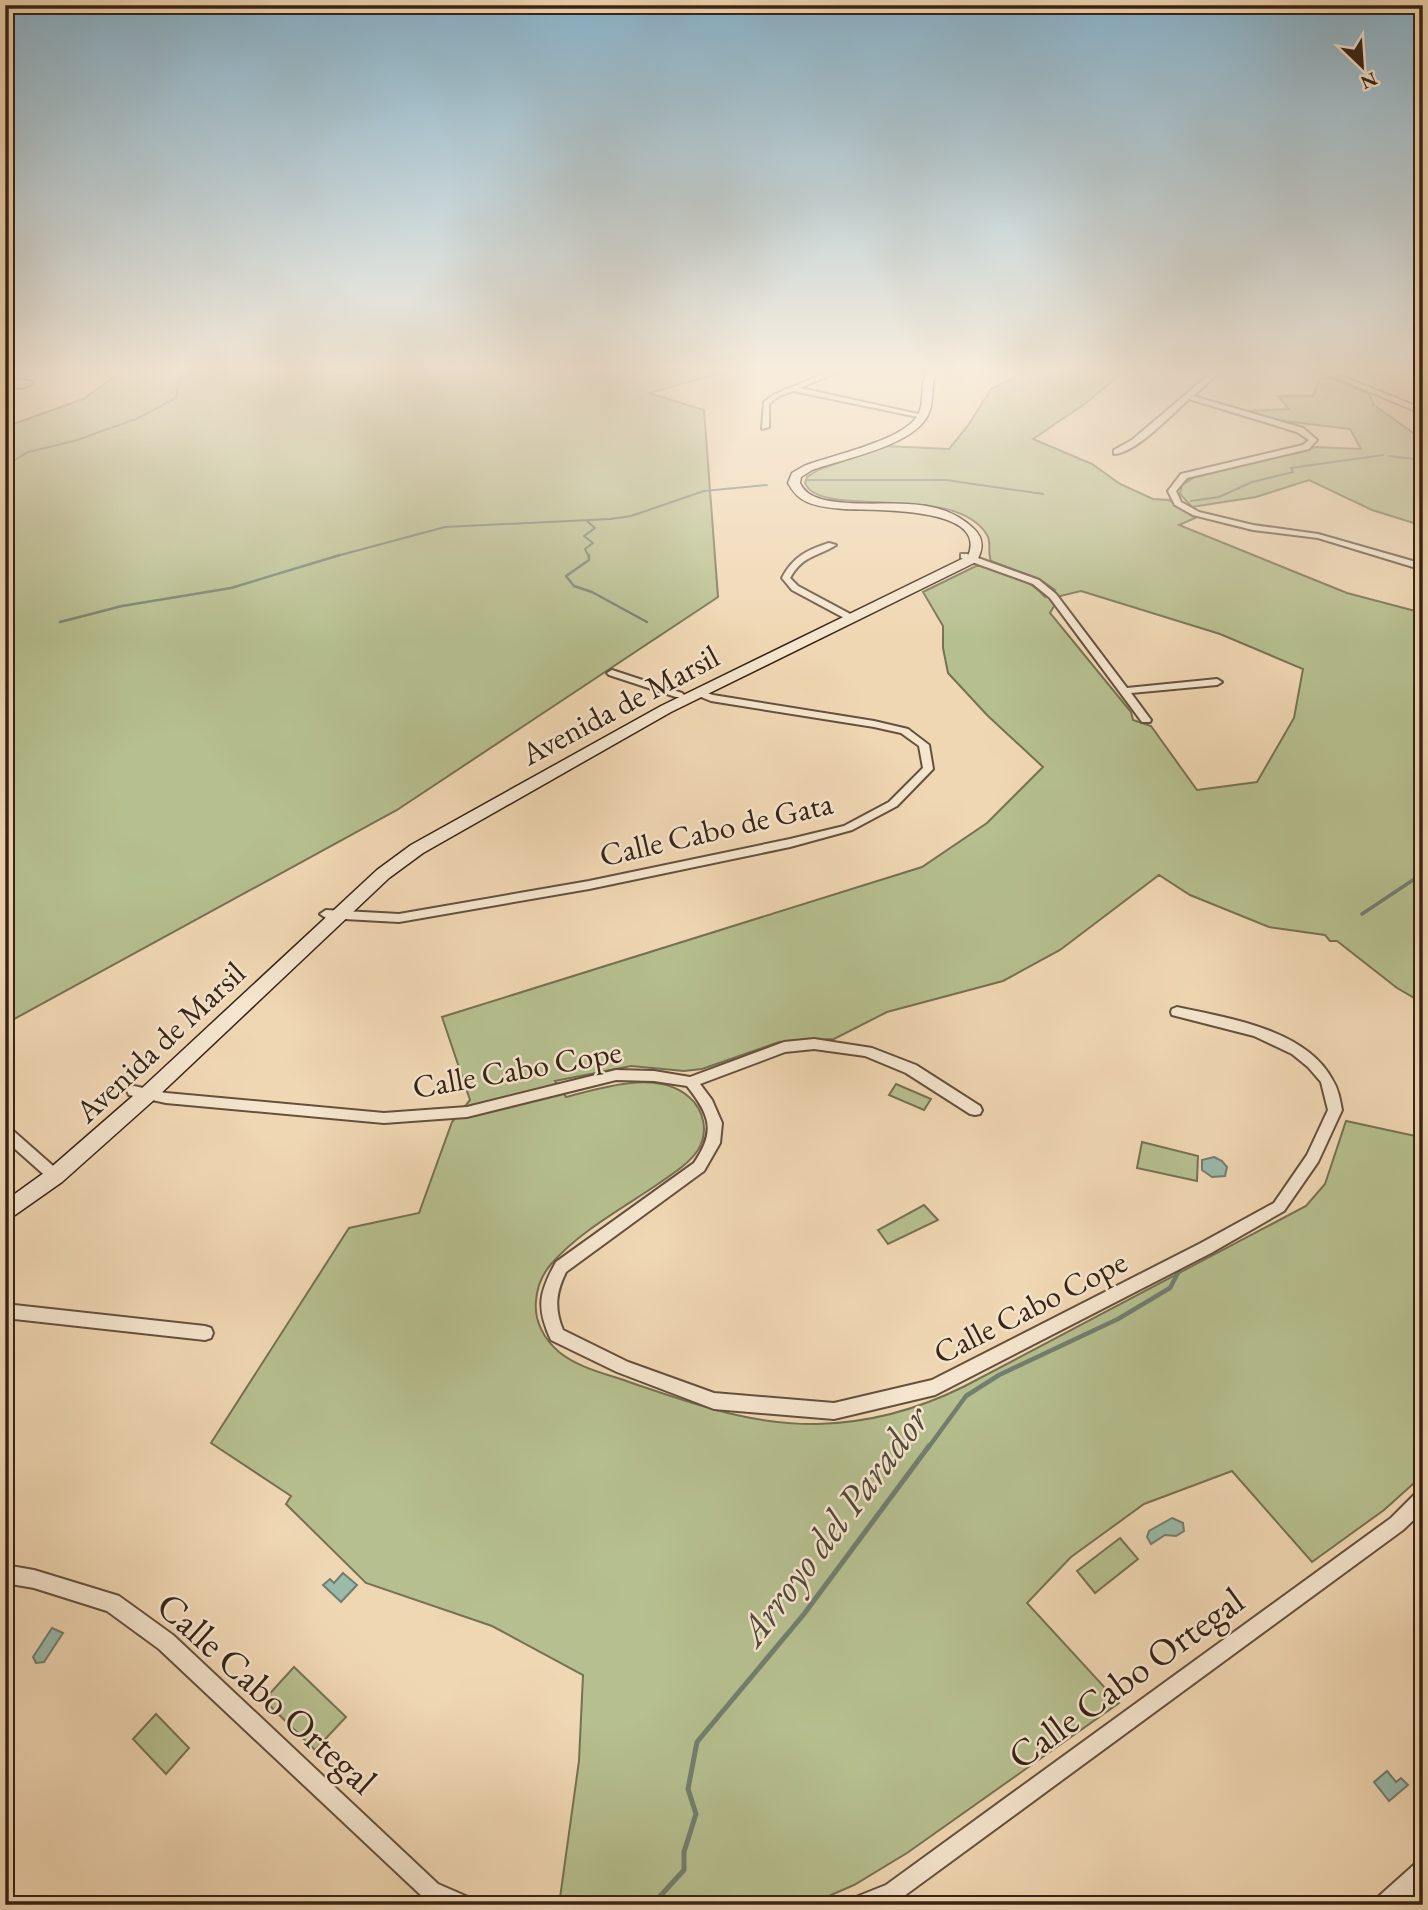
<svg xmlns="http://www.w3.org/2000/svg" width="1428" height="1910" viewBox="0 0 1428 1910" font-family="'EB Garamond',serif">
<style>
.green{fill:#b6bf8f;stroke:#767152;stroke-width:2;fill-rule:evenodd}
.water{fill:#9abaab;stroke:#727e6f;stroke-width:2}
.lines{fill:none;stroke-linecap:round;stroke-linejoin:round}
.stream-far4{stroke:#727e6f;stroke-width:2}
.stream-far3{stroke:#727e6f;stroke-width:2.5}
.stream-far2{stroke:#727e6f;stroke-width:3.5}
.stream-far1{stroke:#727e6f;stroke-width:4.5}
.stream{stroke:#727e6f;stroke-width:5}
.street-casing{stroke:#65503d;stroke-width:4}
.secondary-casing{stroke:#372316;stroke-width:3}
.street{fill:#f5e5ce;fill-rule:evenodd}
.secondary{fill:#f5e5ce;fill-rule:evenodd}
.labels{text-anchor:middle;stroke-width:5;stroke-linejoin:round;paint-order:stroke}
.street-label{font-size:32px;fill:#372316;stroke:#f5e5ce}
.near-street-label{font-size:38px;fill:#372316;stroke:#f5e5ce}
.near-water-label{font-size:40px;font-style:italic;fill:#50493b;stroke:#f5e5ce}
</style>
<rect width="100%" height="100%" fill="#f0d7b3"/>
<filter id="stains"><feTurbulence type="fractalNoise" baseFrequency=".00286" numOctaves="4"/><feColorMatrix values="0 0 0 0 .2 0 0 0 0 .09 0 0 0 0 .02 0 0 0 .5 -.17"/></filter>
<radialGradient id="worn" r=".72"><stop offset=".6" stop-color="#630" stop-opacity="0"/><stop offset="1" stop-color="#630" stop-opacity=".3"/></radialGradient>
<!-- green -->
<g class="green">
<path d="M121,372H724L649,393L704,410L718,597L397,810L5,1024V427L83,399Z"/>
<path d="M1025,372H1123L1086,403L1033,439L1092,464L1120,484L1153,499L1169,500L1195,518L1179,525L1347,593L1423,613V780L1419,802L1423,812V1003L1397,988L1337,941H1330L1325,935L1269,927L1190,895L1159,875L1060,950L1003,981L887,1012L834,1039L779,1042L702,1069L684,1071L631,1066L555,1081L566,1097C602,1088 657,1069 689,1097C704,1110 709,1132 698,1150C689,1164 672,1174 658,1184C623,1208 580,1231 552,1263C543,1273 537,1287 536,1301C534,1321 544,1339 559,1352C580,1369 608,1374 632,1383C694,1404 751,1425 817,1424C868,1423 919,1409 965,1386L1306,1206L1325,1184L1346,1121L1415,1136L1423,1128V1475L1384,1510L1312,1562L1232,1471L1144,1504L1071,1557L1027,1603L1119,1703L907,1853L854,1885L808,1905H559L579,1761L583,1675L492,1626L366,1583L286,1504L291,1496L211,1443L349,1228L419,1213L452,1122L470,1100L442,1017L922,867L987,823L1043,767L987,715L948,673L943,648V626L923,592L976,566C999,565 1030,580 1045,597L1055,590L1039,579L991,561C987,552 992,543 987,535C955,481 819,520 805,483L807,477L818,470L885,446L949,449L969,424L991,389ZM1081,591L1220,634L1303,669L1294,718L1257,782L1197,790L1151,726L1133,720L1131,712L1050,613L1060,596Z"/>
<path d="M1328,377L1324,379L1332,378L1369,394L1374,405L1423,440V526L1372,510L1309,480L1256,497L1192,507L1180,494L1182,485L1198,475L1316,447L1361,449L1350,429L1276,420L1249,411L1289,409L1278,396H1313L1320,379Z"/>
<path d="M896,1084L931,1099L924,1110L889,1095Z"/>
<path d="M1142,1142L1198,1156L1197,1181L1137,1168Z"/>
<path d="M924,1205L938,1220L888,1244L878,1230Z"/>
<path d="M1120,1538L1138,1559L1095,1593L1077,1571Z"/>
<path d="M294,1667L346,1717L315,1750L264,1700Z"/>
<path d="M156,1714L189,1748L166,1774L133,1739Z"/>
</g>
<!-- water -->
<g class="water">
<path d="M1214,1157L1222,1161L1227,1167L1225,1176L1212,1177L1202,1170V1160Z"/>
<path d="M1172,1518L1183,1523L1184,1531L1176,1536L1165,1535L1151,1544L1147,1537L1149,1531Z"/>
<path d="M343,1573L357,1585L341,1602L323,1585L330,1579L334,1583Z"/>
<path d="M52,1628L63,1633L44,1662L36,1663L33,1657Z"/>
<path d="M1387,1771L1396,1782L1401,1778L1408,1785L1389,1801L1374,1782Z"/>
</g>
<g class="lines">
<!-- stream-far4 -->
<g class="stream-far4">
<path d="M1389,456L1423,460"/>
<path d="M5,466L28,452L74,441L136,419L176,398L179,381L198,372"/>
<path d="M807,480H946L1043,494"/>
<path d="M1191,501L1219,497L1252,482L1293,472L1291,468L1383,455"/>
<path d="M587,521L595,528L584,536L593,543L585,549L589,557"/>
<path d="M333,557L445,527L610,519L631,516L704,491L767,485"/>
</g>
<!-- stream-far3 -->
<g class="stream-far3">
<path d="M589,555V560L566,576L574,586L592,592L647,622"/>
<path d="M60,622L122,606L231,588L340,555"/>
</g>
<!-- stream-far2 -->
<path class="stream-far2" d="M1362,914L1419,876L1423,869"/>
<!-- stream-far1 -->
<path class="stream-far1" d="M928,1448L966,1396L999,1375L1118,1319L1170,1288L1179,1271"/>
<!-- stream -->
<path class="stream" d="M652,1905L684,1870V1852L696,1814L688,1789L697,1742L804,1614L929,1446"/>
<defs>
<g id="street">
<path d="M828,372H838L800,388L927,416L923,418L793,391L779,396L769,404V427L762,429L764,402L775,394Z"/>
<path d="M1212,372H1220L1193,396L1303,428L1317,440L1309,449L1187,478L1176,491L1181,502L1199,512L1253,525L1318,534L1423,564V570L1318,538L1253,530L1193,515L1175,505L1168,491L1181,474L1303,445L1309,440L1297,432L1189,399C1172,414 1136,453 1114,454V450L1132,440Z"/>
<path d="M1322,372H1332L1423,409V414Z"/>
<path d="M5,378L30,381L33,383L23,388L5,387V383L19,384L5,382Z"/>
<path d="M829,543L836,545C817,557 803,555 790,578L798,586L854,616V620H848L792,590L782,578C793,557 807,550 829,543Z"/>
<path d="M961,554H967L1039,580L1056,594L1127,688L1217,679L1222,682L1217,685L1131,693L1151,720L1150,722H1142L1050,598L1033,584L961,558Z"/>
<path d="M612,670L682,693L684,695L682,697H676L609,675L607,673Z"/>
<path d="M699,690L713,695L874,721L908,729L929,745L933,769L897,806L852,830L790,847L589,889L399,922L326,918L320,914L326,910L399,914L589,881L790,839L844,826L889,802L923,768L919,746L901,733L874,727L711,701L696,695V691Z"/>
<path d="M1177,1007C1227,1018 1305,1029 1332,1079C1338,1088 1340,1099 1342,1110L1318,1162L1284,1211L1211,1253L935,1395L834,1419L714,1409L617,1372L551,1340C536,1307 539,1293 556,1262L694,1163C716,1131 710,1115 687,1086L654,1081L616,1080L467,1117L384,1123L166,1103L134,1096L129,1095L127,1091L129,1087L134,1086L166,1093L384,1113L467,1107L616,1070L654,1071L690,1077L784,1042L814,1039L872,1048L916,1065L980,1106L982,1110L980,1114L975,1115L970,1114L906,1073L865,1056L814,1049L785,1052L700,1084L712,1100L722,1123L720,1143L704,1171L566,1272C556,1292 554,1308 563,1330L628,1362L714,1393L834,1403L932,1380L1201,1243L1274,1203L1307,1155L1328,1110L1321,1082L1308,1067L1292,1054L1254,1036L1172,1015L1171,1012L1172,1009Z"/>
<path d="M5,1127L10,1128L60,1172L62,1176L60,1180L55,1182L50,1180L5,1140Z"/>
<path d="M5,1304L205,1326L211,1328L213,1333L211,1338L205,1340L5,1318Z"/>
<path d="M1423,1490V1511L1403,1530L900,1899L889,1905H853L856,1897L886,1885L1391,1518L1417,1492Z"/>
<path d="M5,1565L34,1570L119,1596L173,1635L438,1884L468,1897L471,1905H436L424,1898L159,1649L107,1611L34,1588L5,1583Z"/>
<path d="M1423,1860V1885L1402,1905H1375L1378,1897L1416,1863Z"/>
</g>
<path id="secondary" d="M926,372H936C930,386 935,402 928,415C913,446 842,459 812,470L801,477L800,483C804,492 811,496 821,499C870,512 932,489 973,528C984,538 984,549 976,562L671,712L423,853L389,878L155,1099L62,1182L5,1222V1201L48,1170L141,1089L377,870L411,845L661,706L968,556C990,505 870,511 844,509C832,508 818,507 807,502C798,498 793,492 788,483L792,473L804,466C832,455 903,441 918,415C925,403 920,386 926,372Z"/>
</defs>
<!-- street casing -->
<use href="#street" class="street-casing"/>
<!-- secondary casing -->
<use href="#secondary" class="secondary-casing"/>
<!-- street -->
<use href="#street" class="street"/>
<!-- secondary -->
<use href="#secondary" class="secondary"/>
</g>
<!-- sky -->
<linearGradient id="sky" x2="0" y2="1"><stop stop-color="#89b6d0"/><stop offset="0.58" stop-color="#f8eddd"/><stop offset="1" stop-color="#f8eddd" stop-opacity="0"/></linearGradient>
<rect width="1428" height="640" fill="url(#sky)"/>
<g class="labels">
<!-- street labels -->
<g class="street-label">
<text transform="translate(620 705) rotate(-28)" y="11">Avenida de Marsil</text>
<text transform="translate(716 829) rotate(-13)" y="11">Calle Cabo de Gata</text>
<text transform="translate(160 1042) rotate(-43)" y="11">Avenida de Marsil</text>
<text transform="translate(517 1069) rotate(-10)" y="11">Calle Cabo Cope</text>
<text transform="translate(1030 1307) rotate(-27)" y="11">Calle Cabo Cope</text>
</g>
<!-- near-street labels -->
<g class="near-street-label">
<text transform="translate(1126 1678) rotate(-36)" y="13">Calle Cabo Ortegal</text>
<text transform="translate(267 1693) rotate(42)" y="13">Calle Cabo Ortegal</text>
</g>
<!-- near-water labels -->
<g class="near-water-label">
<text transform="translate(833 1525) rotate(-53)" y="14">Arroyo del Parador</text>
</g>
</g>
<!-- margin -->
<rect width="1428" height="1910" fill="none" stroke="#f0d7b3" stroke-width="28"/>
<rect x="7" y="7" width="1414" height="1896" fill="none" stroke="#372316" stroke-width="3.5"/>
<rect x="14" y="14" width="1400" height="1882" fill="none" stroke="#372316" stroke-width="2"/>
<!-- north arrow -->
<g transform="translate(1362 66) rotate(155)" stroke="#f5e5ce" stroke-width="5" paint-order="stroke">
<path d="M0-5L12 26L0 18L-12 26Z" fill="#372316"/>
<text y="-10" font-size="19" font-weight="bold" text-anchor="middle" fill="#372316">N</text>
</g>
<rect width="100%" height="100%" filter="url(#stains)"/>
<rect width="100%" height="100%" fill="url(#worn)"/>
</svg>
